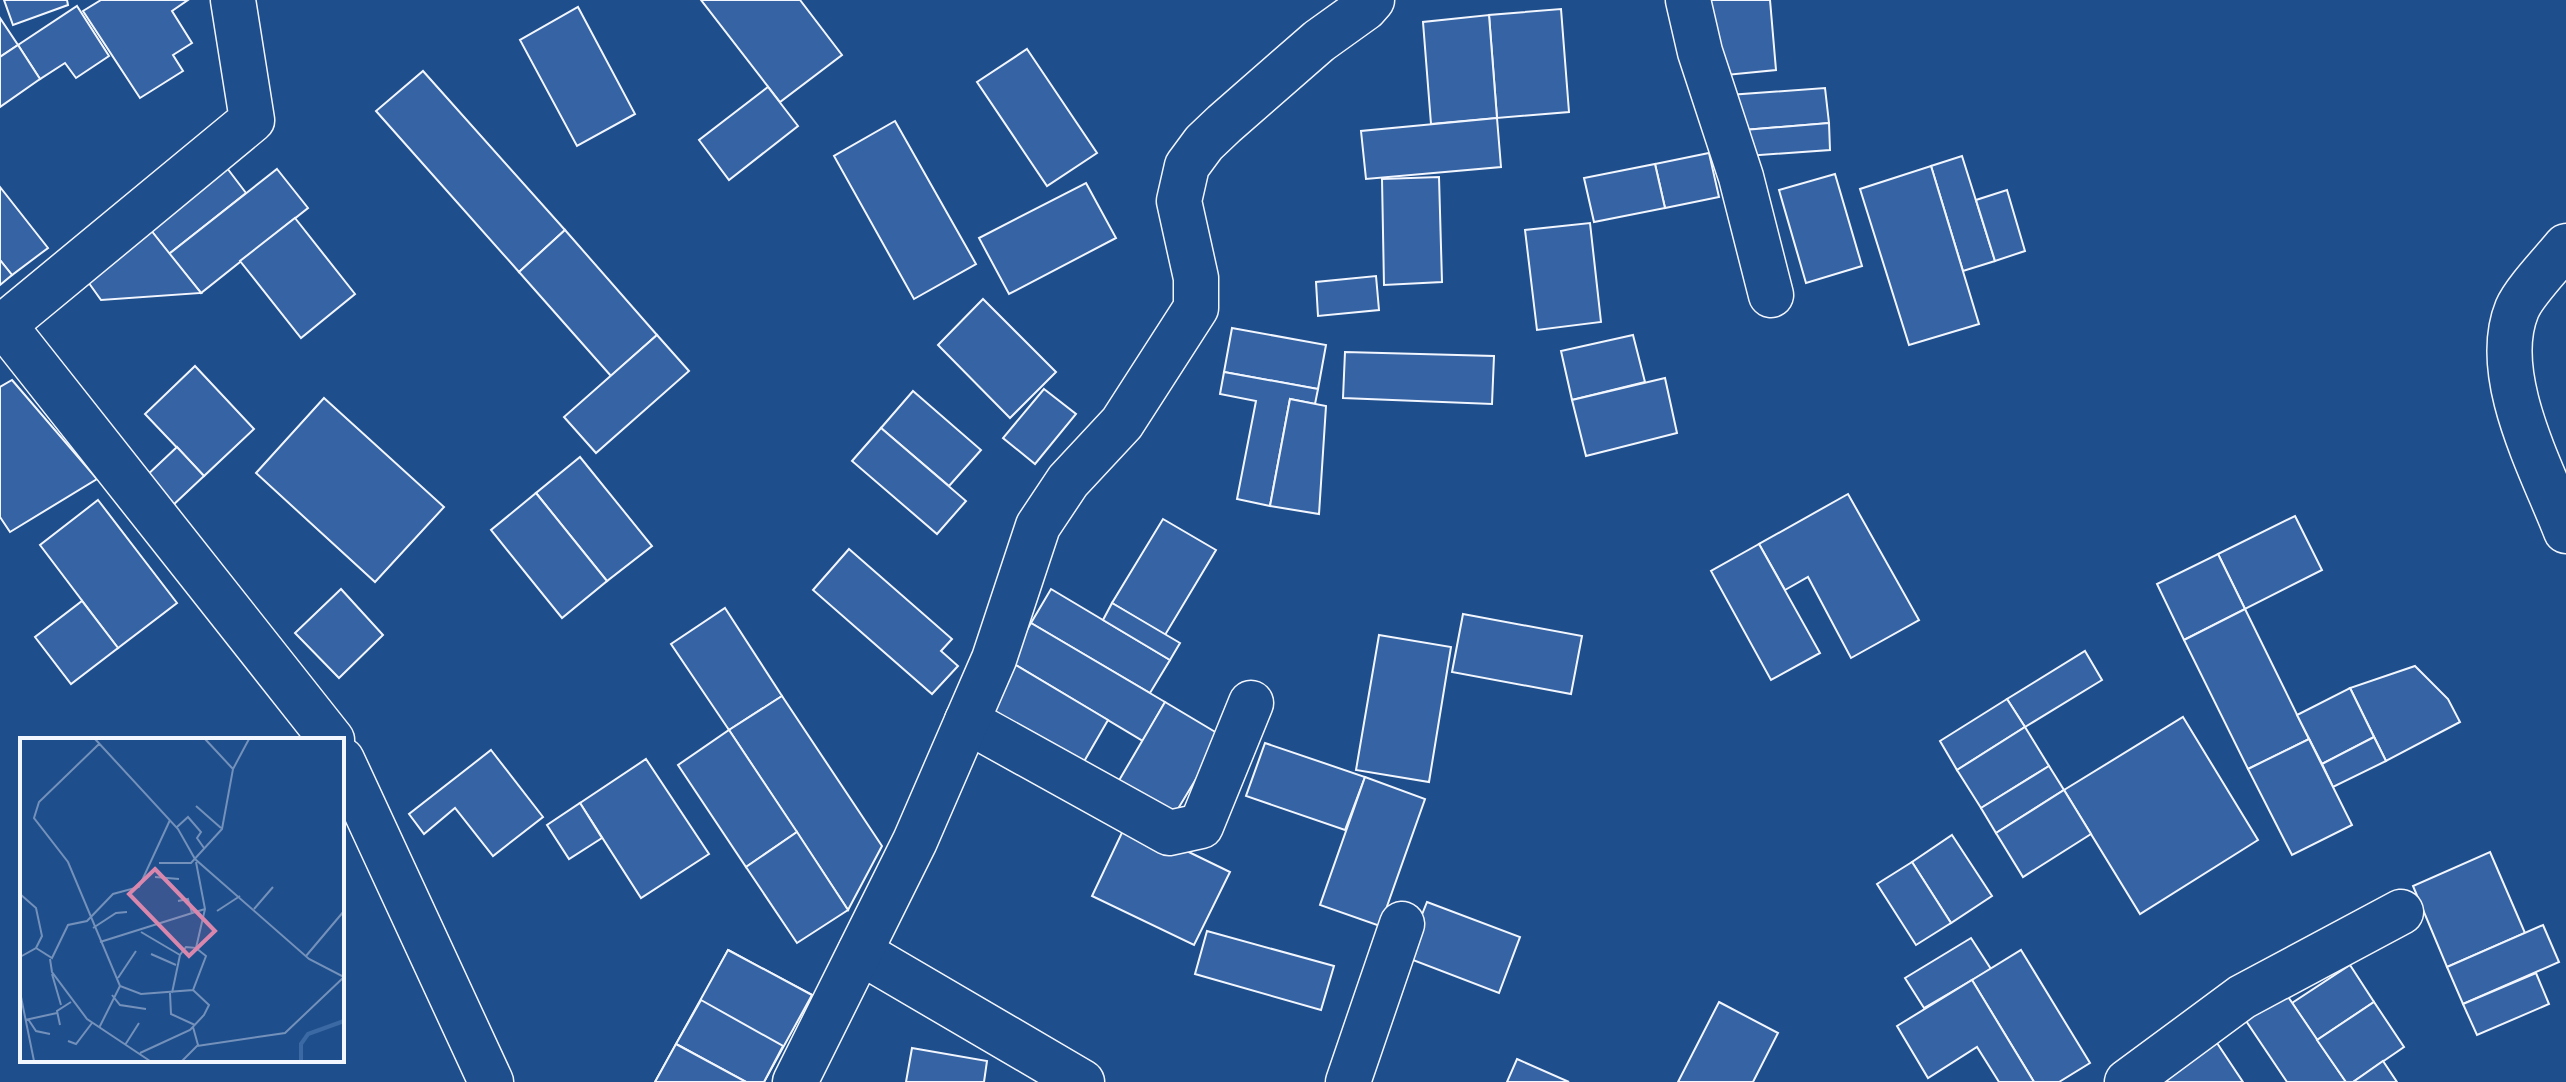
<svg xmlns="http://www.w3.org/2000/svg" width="2566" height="1082" viewBox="0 0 2566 1082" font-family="Quicksand,sans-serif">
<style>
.building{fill:#3563a3;stroke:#f2f6ff;stroke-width:2}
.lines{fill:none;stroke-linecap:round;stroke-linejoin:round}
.minor-casing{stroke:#f2f6ff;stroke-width:47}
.minor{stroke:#1f4e8c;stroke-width:44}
.inset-river{fill:none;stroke:#3b69a3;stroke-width:4}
.inset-road{fill:none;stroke:#7391ba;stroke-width:2}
.view{fill:#da87ad;fill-opacity:0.15;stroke:#da87ad;stroke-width:4}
.inset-edge{fill:none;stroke:#f2f6ff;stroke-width:4}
</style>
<rect width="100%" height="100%" fill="#1f4e8c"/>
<!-- building -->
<g class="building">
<path d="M4,0H67L68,5L13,25Z"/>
<path d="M101,0H188L172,11L192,43L173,55L183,71L140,98L83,11Z"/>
<path d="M701,0H800L842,55L780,102Z"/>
<path d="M1708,0H1770L1776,70L1716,76Z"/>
<path d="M77,6L109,56L76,78L65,63L40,79L18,45Z"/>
<path d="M578,7L635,114L577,146L520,40Z"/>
<path d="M1561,9L1569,112L1497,118L1489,15Z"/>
<path d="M1489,15L1497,118L1431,124L1423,22Z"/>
<path d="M0,18L18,45L0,57Z"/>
<path d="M18,45L40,79L0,107V57Z"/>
<path d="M1027,49L1097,153L1047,186L977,82Z"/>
<path d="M423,71L565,230L519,272L376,111Z"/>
<path d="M768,87L798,126L729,180L699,140Z"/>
<path d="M1825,88L1829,123L1732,131L1729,95Z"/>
<path d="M1497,118L1501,167L1366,179L1361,131Z"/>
<path d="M895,121L976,264L914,299L834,156Z"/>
<path d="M1829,123L1830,150L1733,157L1732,131Z"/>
<path d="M1709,153L1719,197L1665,208L1655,164Z"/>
<path d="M1962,156L1995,261L1963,271L1931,166Z"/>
<path d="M1655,164L1665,208L1594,222L1584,178Z"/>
<path d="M1931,166L1979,324L1909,345L1860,189Z"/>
<path d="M227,168L246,193L169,254L150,229Z"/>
<path d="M277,169L308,208L201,293L169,254Z"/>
<path d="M1835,174L1862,266L1806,283L1779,190Z"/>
<path d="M1439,177L1442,282L1384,285L1382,179Z"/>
<path d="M1086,183L1116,238L1009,294L979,238Z"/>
<path d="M0,187L48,248L12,275L0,260Z"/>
<path d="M2007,190L2025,251L1995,261L1976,200Z"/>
<path d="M295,218L355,294L301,338L240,261Z"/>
<path d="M1590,223L1601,322L1537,330L1525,230Z"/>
<path d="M150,229L201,293L101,300L86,279Z"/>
<path d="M565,230L657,335L611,376L519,272Z"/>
<path d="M0,260L12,275L0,285Z"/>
<path d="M1376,276L1379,310L1318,316L1316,282Z"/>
<path d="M983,299L1056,372L1010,418L938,345Z"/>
<path d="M1232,328L1326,345L1318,389L1224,372Z"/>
<path d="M657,335L689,371L596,453L564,417Z"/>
<path d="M1633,335L1645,382L1572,400L1561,351Z"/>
<path d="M1345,352L1494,356L1492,404L1343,398Z"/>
<path d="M195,366L254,429L204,476L145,414Z"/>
<path d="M1224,372L1318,389L1315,404L1290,399L1270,506L1237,499L1256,401L1220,394Z"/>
<path d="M1665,378L1677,433L1586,456L1572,400Z"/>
<path d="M12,380L97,479L10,532L0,517V387Z"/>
<path d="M1044,389L1076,414L1035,464L1003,438Z"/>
<path d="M913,391L981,450L949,486L881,428Z"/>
<path d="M324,398L444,507L375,582L256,473Z"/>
<path d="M1290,399L1326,406L1319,514L1270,506Z"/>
<path d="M881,428L966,501L937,534L852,461Z"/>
<path d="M177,447L204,476L171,507L144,478Z"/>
<path d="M580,457L652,546L607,581L536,493Z"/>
<path d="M536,493L607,581L562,618L491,530Z"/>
<path d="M1848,494L1919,620L1851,658L1808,577L1785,590L1759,544Z"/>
<path d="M98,500L177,603L118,648L40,545Z"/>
<path d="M2295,516L2322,570L2245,609L2218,554Z"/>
<path d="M1163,519L1216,550L1165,635L1112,603Z"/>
<path d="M1759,544L1820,653L1771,680L1711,571Z"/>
<path d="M849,549L952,639L941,651L958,666L932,694L813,590Z"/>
<path d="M2218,554L2245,609L2184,640L2157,584Z"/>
<path d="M341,589L383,635L339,678L295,633Z"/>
<path d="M1051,589L1170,660L1150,693L1031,623Z"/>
<path d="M82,601L118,648L71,684L35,637Z"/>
<path d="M1112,603L1180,643L1170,660L1103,620Z"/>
<path d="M725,608L782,696L729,730L671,644Z"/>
<path d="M2245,609L2309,739L2248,769L2184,640Z"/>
<path d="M1463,614L1582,636L1571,694L1452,672Z"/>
<path d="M1031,623L1165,702L1143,741L1009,661Z"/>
<path d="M1379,635L1451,647L1429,782L1356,770Z"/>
<path d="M2085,651L2102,680L2025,727L2007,699Z"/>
<path d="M1009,661L1108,720L1082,765L982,705Z"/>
<path d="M2415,666L2448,699L2460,722L2386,761L2350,688Z"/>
<path d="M2350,688L2374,737L2322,764L2297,715Z"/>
<path d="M782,696L882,846L848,910L729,730Z"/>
<path d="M2007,699L2025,727L1957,770L1940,741Z"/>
<path d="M1165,702L1222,736L1170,822L1114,789Z"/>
<path d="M2183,717L2258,840L2140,914L2064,790Z"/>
<path d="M2025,727L2049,766L1981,808L1957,770Z"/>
<path d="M729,730L797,832L746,867L678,765Z"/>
<path d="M2374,737L2386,761L2333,787L2322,764Z"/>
<path d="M2309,739L2352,825L2292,855L2248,769Z"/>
<path d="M1265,743L1365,777L1345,830L1246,796Z"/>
<path d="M491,750L543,817L493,856L455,808L424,834L409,814Z"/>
<path d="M646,759L709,854L641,898L580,803Z"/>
<path d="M2049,766L2064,790L1996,833L1981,808Z"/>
<path d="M1365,777L1425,799L1380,926L1320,905Z"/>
<path d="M2064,790L2091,834L2023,877L1996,833Z"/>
<path d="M580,803L602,838L569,859L547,825Z"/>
<path d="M1127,822L1230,872L1194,945L1092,896Z"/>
<path d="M797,832L848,910L797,943L746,867Z"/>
<path d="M1952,835L1992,896L1951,923L1912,862Z"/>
<path d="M2490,852L2525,933L2447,967L2413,886Z"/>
<path d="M1912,862L1951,923L1916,945L1877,884Z"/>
<path d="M1427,902L1520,937L1499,993L1405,957Z"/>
<path d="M2543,925L2559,962L2463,1004L2447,967Z"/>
<path d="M1207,931L1334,966L1321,1010L1195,974Z"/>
<path d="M1971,938L1991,969L1924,1008L1905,978Z"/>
<path d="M728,950L812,995L783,1046L701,1000Z"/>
<path d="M728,950L812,995L764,1082H655Z"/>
<path d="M2021,950L2090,1063L2059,1082H2034L1972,980Z"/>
<path d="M2350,965L2374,1002L2317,1040L2292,1003Z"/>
<path d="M2536,973L2549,1004L2477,1035L2463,1004Z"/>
<path d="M1972,980L2034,1082H1999L1977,1047L1928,1078L1897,1026Z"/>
<path d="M2280,985L2346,1082H2287L2240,1012Z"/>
<path d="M701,1000L783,1046L764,1082H746L676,1044Z"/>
<path d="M1719,1002L1778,1033L1753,1082H1678Z"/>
<path d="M2374,1002L2404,1047L2353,1082H2346L2317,1040Z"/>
<path d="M2207,1028L2243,1082H2168L2155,1063Z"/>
<path d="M676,1044L746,1082H655Z"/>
<path d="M912,1048L987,1061L984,1082H906Z"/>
<path d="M1517,1059L1569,1082H1507Z"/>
<path d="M2383,1061L2397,1082H2353Z"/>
</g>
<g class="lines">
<defs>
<g id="minor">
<path d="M233,0L252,120L4,325L332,740"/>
<path d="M1688,0L1700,52L1741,177L1771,295"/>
<path d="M2566,246C2554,261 2524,292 2517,309C2490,375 2542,469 2566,531"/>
<path d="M967,721L1169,833L1201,826L1251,703"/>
<path d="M342,760L491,1082"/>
<path d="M860,952L1082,1082"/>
<path d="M795,1082L915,841L967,721L994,659L1038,526L1068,481L1122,423L1196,308V278L1179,201L1187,166L1204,143L1224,124L1319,41L1365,8L1372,0"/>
<path d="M1348,1082L1402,924"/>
<path d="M2127,1082L2242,997L2401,912"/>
</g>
</defs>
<!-- minor casing -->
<use href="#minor" class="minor-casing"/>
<!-- minor -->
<use href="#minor" class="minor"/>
</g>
<!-- overview -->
<g transform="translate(20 738)">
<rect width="324" height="324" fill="#1f4e8c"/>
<path class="inset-river" d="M281,323V306L288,296L324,283"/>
<path class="inset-road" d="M75,1L158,91L175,121L289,221L324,239L265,295L177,308M185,1L213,31M79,6L19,64L14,80L48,124L100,248L121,256L173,252L186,218L176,210M176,68L201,90M157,89L168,79L181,94L177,100L184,110M139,125H171L202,91L213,31L229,1M135,139L159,141M0,156L16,170L22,198L16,210L0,219M158,163L168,161L172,175M234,171L253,149M197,173L220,158M73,190L96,175L107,174M121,194L160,217M80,204L185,171M16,210L32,220L48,187L67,183L93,156L119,149L150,82M131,216L156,227M286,218L324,173M30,221L32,234L67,281L130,323M32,236L41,267M98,240L116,213M0,254L14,323M150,255L151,276L175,287M152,255L160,217L166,209L176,210L185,171L176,124M92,257L100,267L126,271M8,281L16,293L30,296M5,282L37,275M40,287L37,273L51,264M79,290L100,248M48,303L56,306L72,285M105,307L119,285M120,315L170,292L184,277L189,267L173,252M162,323L178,307L173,289"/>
<path class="view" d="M135,131L195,193L169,218L109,156Z"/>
<rect width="324" height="324" class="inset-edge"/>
</g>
</svg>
